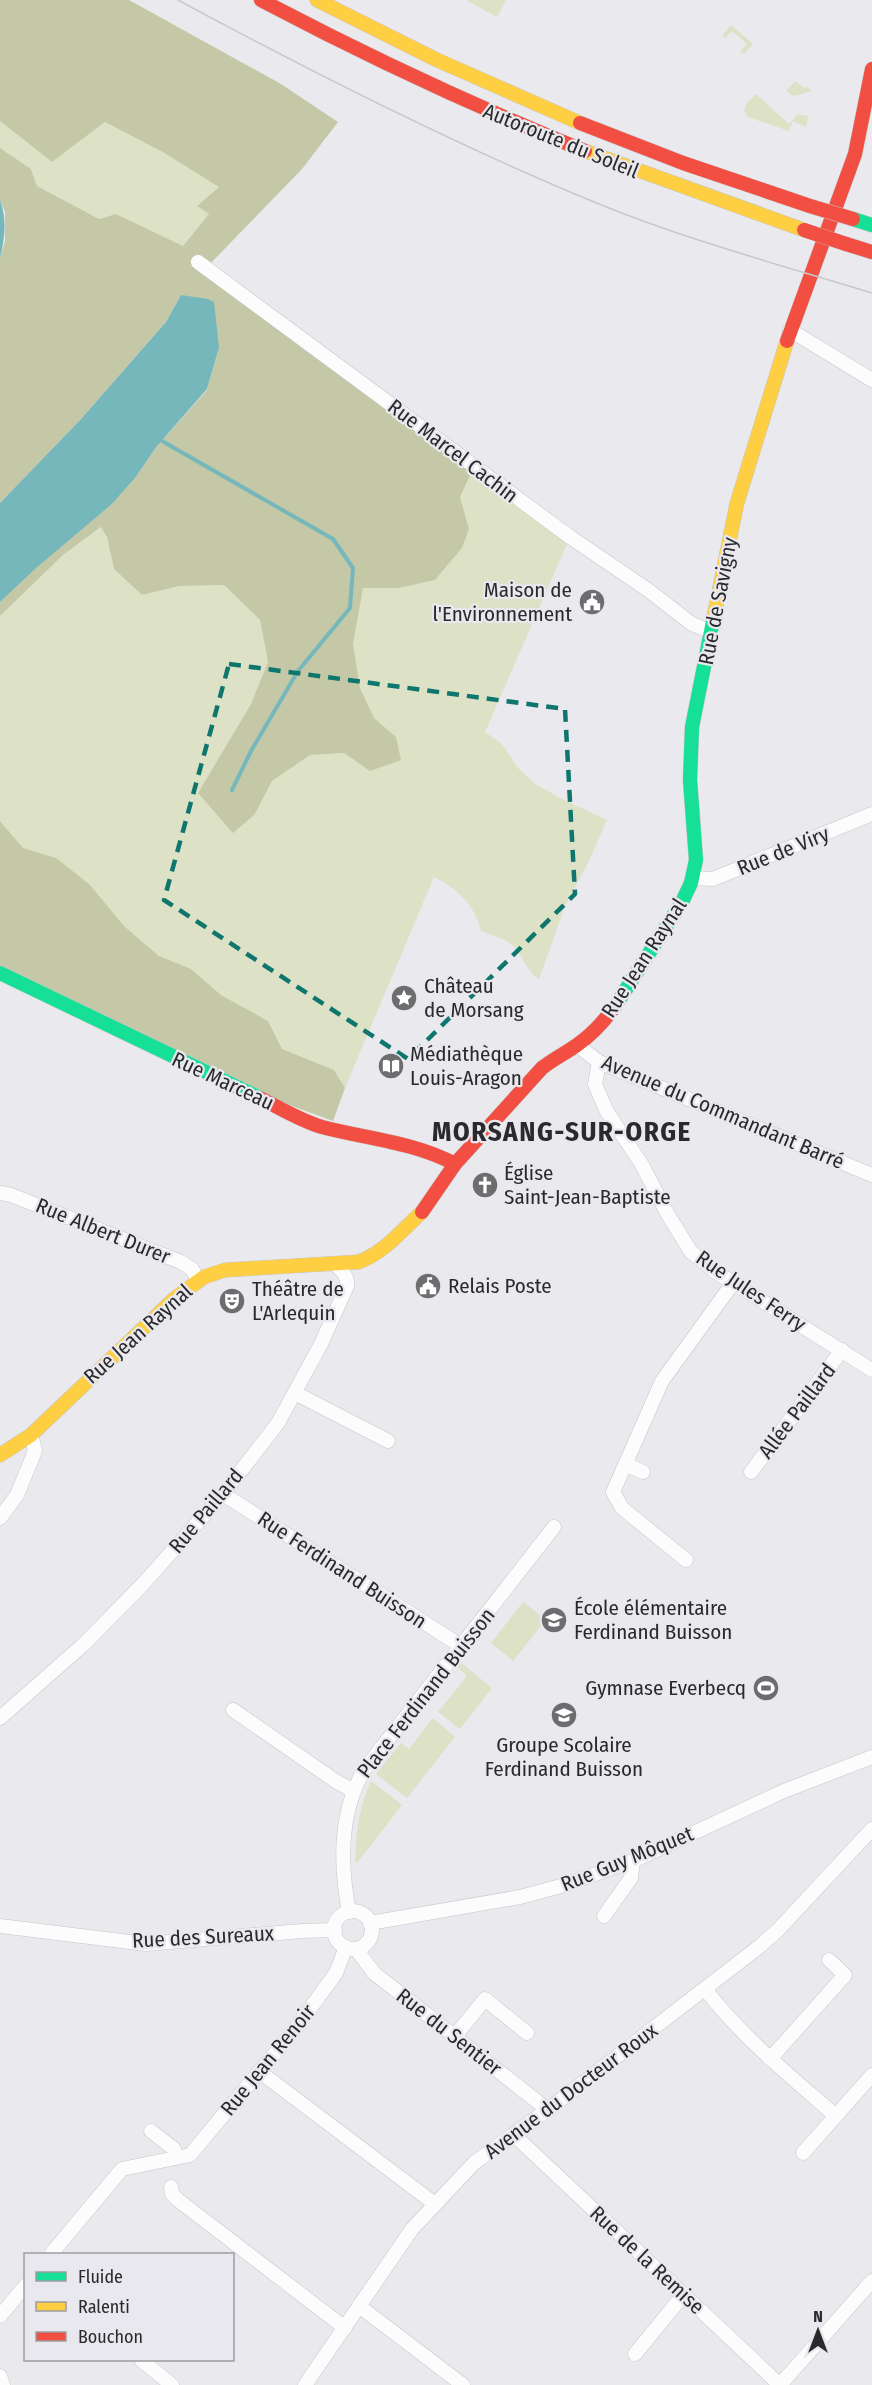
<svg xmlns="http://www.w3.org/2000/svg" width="872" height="2385" viewBox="0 0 872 2385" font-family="'Fira Sans Condensed',sans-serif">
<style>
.green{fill:#dde1c5}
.forest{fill:#c4c8a6}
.water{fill:#76b7bc}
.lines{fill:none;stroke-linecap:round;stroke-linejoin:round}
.stream{stroke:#76b7bc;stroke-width:4}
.street-casing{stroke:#c6c6c8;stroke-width:15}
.fast-casing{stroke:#c6c6c8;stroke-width:15}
.slow-casing{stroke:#c6c6c8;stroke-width:15}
.jam-casing{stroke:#c6c6c8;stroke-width:15}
.street{stroke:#fcfcfc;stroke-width:14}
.fast{stroke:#16e098;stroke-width:14}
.slow{stroke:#ffcf43;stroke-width:14}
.jam{stroke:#f24e42;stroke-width:14}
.tram{stroke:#c8c8c9;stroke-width:1.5}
.jam-bridge-casing{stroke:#c6c6c8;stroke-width:15;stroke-linecap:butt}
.jam-bridge{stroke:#f24e42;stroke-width:14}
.marked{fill:none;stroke:#0f766e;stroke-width:4.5;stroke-dasharray:12 8;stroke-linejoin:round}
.labels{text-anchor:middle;stroke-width:4.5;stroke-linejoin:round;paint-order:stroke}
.street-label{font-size:21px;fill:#2a2a2c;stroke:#e9e8ee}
.poi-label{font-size:21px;fill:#2a2a2c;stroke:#e9e8ee;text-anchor:start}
.district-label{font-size:27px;font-weight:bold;letter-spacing:1.5px;fill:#2a2a2c;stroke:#e9e8ee}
</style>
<rect width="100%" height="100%" fill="#eae9ed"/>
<!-- green -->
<g class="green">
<path d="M466,0H506L497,17Z"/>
<path d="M731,25L753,44L744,54L740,52L747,44L732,31L725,38L722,36Z"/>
<path d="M795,81L804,88L806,86L812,91L794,96L786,91Z"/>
<path d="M756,94L789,124L798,114L808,116L806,127L793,121L789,131L748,117L744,111L746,104Z"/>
<path d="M0,121L52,162L105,122L165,154L219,186L197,206L209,214L183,246L116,214L99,219L37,186L31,169L0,148Z"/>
<path d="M474,467L570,537L485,732L502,744L518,768L535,784L562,799L607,820L587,865L565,906L539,979C526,971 523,955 512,945C503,938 491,935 481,931C475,905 457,888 434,877L345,1088L334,1070L282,1049L268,1021L221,995L191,969L159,956L124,926L56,858L23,848L0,821V616L63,555L102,527L107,537L114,569L142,595L179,586L224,585L260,620L268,662L251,704L198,793L255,814L272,781L310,755L344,753L370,771L396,737L374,718L360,688L353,644L363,587L399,588L435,580L462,548L469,529L460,497Z"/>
<path d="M523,1602L540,1615L539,1621L541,1626L513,1661L491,1643Z"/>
<path d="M460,1662L492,1688L460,1729L438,1712L467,1676L456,1666Z"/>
<path d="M433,1718L455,1737L407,1798L376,1774L401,1743L409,1749Z"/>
<path d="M371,1781L402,1805L357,1863L355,1861C356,1834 359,1805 371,1781Z"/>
</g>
<!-- forest -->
<g class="forest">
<path d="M0,0H129L281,84L338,122L302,169L205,269L474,467L460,497L469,529L462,548L435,580L399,588H363L353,644L360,688L374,718L396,737L401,760L370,771L344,753L310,755L272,781L255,814L233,833L198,793L251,704L268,662L260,620L224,585L179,586L142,595L114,569L107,537L101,527L63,555L0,616V602L35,568L112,504L135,478L157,446L207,390L219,348L181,295L166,322L81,419L0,503V258L5,241V212L0,200V148L31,169L37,186L99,219L116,214L183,246L209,214L197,206L219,187L166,154L105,122L52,162L0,121Z"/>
<path d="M0,821L23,848L56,858L89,884L124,926L159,956L191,969L221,995L268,1021L282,1049L334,1070L345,1088L333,1121L284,1103L0,966Z"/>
</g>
<!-- water -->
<g class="water">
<path d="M0,200C7,219 5,238 0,258Z"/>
<path d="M181,295L208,299L214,302L219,348L207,389L157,446L135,478L112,504L36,568L0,602V503L81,419L166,322Z"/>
</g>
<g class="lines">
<!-- stream -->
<path class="stream" d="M162,441L333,539L353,568L350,608L298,671L251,751L232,790"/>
<defs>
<g id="street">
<path d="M198,262L570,537L648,590L692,624L712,632"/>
<path d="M790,330L872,380"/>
<path d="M692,878L713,879L872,814"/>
<path d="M577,1045L599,1062L872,1175"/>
<path d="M599,1062L595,1084L606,1110L642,1165L667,1213L691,1252L716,1272L872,1370"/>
<path d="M0,1193L11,1195L181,1262L192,1269L198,1280"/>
<path d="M295,1393L388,1441"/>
<path d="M625,1464L643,1472"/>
<path d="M751,1472L842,1350"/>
<path d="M223,1494L461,1646"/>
<path d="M0,1518L17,1495L33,1456L35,1450L31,1435"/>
<path d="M686,1560L622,1508L613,1492L662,1381L733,1283"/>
<path d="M233,1710L337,1782L354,1791"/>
<path d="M0,1718L84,1644L143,1584L223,1494L278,1423L321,1344L347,1286C348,1276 342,1271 335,1264"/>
<circle cx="353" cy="1930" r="19"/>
<path d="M349,1912C340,1865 339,1813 364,1770L554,1527"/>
<path d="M604,1916L631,1878L633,1861"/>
<path d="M370,1923L520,1897L561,1886L633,1861L784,1791L872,1757"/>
<path d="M0,1926L146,1944L302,1931L335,1930"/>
<path d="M356,1949L374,1973L548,2110"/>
<path d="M705,1989C742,2037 790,2076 836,2116"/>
<path d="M455,2036L485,1999L527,2033"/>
<path d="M770,2059L845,1975L829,1960"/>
<path d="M260,2072L435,2204"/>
<path d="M151,2131L174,2149L176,2158"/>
<path d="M514,2135L780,2385"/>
<path d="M803,2153L872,2075"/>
<path d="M171,2187L172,2194L178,2200L345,2328"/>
<path d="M51,2254L122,2169L190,2155L295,2029L336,1973L346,1947"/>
<path d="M359,2306L463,2385"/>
<path d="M0,2316L26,2285"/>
<path d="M635,2354L684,2294"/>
<path d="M141,2360L172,2385"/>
<path d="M0,2376L3,2385"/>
<path d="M305,2385L412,2229L474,2163L554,2105L760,1946L778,1930L872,1829"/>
<path d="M780,2385L872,2281"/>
</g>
<g id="fast">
<path d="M853,219L872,225"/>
<path d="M0,973L260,1098"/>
<path d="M619,1000L682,902L691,883L696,860L690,780L692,727L714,616"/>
</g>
<g id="slow">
<path d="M317,0L437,60L580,123"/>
<path d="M585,151L804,230"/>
<path d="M714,616L737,503L787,341"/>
<path d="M0,1455L31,1435L174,1299L204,1277L225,1270L358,1262C383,1254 403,1229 422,1212"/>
</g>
<g id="jam">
<path d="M261,0C367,56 474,106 585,151"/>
<path d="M580,123L683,163L810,206"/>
<path d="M846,244L872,252"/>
<path d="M787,341L855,154L872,69"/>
<path d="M260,1098C280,1108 301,1121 322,1127C368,1139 413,1142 455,1164"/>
<path d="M422,1212L455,1164L542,1068C553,1059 566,1053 577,1045C594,1033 608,1017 619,1000"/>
</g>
</defs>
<!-- street casing -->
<use href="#street" class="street-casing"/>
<!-- fast casing -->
<use href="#fast" class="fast-casing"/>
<!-- slow casing -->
<use href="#slow" class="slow-casing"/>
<!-- jam casing -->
<use href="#jam" class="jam-casing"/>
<!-- street -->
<use href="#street" class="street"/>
<!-- fast -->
<use href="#fast" class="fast"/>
<!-- slow -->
<use href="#slow" class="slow"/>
<!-- jam -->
<use href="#jam" class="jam"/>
<!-- tram -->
<path class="tram" d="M178,0C315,74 455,145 599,204C687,240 781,265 872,293"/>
<defs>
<g id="jam-bridge">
<path d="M810,206L853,219"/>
<path d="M804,230L846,244"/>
</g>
</defs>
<!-- jam-bridge casing -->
<use href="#jam-bridge" class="jam-bridge-casing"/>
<!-- jam-bridge -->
<use href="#jam-bridge" class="jam-bridge"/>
</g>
<!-- marked area -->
<path class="marked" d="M229,664L565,709L575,894L408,1059L164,900Z"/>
<!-- icons -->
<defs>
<symbol id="civic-disc" viewBox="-11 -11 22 22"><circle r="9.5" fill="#6d6d70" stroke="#e9e8ee"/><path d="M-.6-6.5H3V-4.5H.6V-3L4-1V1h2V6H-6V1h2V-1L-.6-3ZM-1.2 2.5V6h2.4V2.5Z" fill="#fff"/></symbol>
<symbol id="sight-disc" viewBox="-11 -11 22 22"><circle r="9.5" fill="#6d6d70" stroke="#e9e8ee"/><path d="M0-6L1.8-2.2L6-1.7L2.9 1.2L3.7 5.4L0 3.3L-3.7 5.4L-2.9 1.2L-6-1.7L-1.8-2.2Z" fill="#fff"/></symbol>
<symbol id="library-disc" viewBox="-11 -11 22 22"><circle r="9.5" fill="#6d6d70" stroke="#e9e8ee"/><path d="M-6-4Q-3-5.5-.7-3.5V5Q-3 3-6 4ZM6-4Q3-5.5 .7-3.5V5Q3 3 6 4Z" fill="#fff"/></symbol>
<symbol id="church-disc" viewBox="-11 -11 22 22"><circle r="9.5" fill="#6d6d70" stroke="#e9e8ee"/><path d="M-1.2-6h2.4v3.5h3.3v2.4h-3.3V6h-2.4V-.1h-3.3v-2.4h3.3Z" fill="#fff"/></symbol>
<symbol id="theatre-disc" viewBox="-11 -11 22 22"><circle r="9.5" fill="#6d6d70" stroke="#e9e8ee"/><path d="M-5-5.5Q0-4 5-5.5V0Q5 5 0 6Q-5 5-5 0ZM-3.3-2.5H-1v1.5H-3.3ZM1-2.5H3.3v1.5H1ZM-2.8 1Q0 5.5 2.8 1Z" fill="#fff"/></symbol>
<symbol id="school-disc" viewBox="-11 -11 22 22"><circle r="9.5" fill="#6d6d70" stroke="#e9e8ee"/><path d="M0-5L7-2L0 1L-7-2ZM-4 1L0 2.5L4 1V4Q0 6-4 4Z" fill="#fff"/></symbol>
<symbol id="stadium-disc" viewBox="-11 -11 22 22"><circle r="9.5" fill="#6d6d70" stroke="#e9e8ee"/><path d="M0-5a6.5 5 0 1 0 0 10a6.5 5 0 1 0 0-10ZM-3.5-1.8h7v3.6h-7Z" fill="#fff"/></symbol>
</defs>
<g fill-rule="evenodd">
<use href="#civic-disc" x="577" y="587" width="30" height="30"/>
<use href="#sight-disc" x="389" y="983" width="30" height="30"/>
<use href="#library-disc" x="376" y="1051" width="30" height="30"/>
<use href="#church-disc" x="470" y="1170" width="30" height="30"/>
<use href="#civic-disc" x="413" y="1271" width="30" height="30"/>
<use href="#theatre-disc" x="217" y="1286" width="30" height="30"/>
<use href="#school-disc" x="539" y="1605" width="30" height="30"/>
<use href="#stadium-disc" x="751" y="1673" width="30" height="30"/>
<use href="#school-disc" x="549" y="1700" width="30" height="30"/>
</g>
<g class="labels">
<!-- street labels -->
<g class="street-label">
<text transform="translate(561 141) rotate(22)" y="7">Autoroute du Soleil</text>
<text transform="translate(453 451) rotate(37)" y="7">Rue Marcel Cachin</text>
<text transform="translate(718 601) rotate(-79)" y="7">Rue de Savigny</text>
<text transform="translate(783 851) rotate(-22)" y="7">Rue de Viry</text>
<text transform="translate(644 958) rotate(-57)" y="7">Rue Jean Raynal</text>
<text transform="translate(223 1081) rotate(25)" y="7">Rue Marceau</text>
<text transform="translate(723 1112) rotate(23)" y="7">Avenue du Commandant Barré</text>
<text transform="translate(103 1231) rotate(22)" y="7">Rue Albert Durer</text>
<text transform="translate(751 1291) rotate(34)" y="7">Rue Jules Ferry</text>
<text transform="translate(138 1334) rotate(-42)" y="7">Rue Jean Raynal</text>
<text transform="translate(797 1411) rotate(-53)" y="7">Allée Paillard</text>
<text transform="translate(206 1511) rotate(-50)" y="7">Rue Paillard</text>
<text transform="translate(342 1570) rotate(33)" y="7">Rue Ferdinand Buisson</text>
<text transform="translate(426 1693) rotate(-52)" y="7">Place Ferdinand Buisson</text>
<text transform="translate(627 1859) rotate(-22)" y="7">Rue Guy Môquet</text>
<text transform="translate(203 1937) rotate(-3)" y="7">Rue des Sureaux</text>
<text transform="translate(449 2032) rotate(38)" y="7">Rue du Sentier</text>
<text transform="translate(268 2060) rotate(-51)" y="7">Rue Jean Renoir</text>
<text transform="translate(571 2091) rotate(-37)" y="7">Avenue du Docteur Roux</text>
<text transform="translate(647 2260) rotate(43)" y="7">Rue de la Remise</text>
</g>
<!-- poi labels -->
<g class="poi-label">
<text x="572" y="597" text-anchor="end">Maison de<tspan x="572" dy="24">l'Environnement</tspan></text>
<text x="424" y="993">Château<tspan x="424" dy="24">de Morsang</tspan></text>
<text x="410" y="1061">Médiathèque<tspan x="410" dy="24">Louis-Aragon</tspan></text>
<text x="504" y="1180">Église<tspan x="504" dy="24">Saint-Jean-Baptiste</tspan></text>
<text x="448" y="1293">Relais Poste</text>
<text x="252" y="1296">Théâtre de<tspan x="252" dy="24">L'Arlequin</tspan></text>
<text x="574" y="1615">École élémentaire<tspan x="574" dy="24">Ferdinand Buisson</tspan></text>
<text x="746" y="1695" text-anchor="end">Gymnase Everbecq</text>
<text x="564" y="1752" text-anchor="middle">Groupe Scolaire<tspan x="564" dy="24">Ferdinand Buisson</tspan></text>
</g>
<!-- district labels -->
<g class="district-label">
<text x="562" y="1141">MORSANG-SUR-ORGE</text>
</g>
</g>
<!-- legend -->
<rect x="24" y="2253" width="210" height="108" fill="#e9e8ee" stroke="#9d9ca0" stroke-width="1.5"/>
<rect x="36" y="2272" width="30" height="9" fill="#16e098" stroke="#9d9ca0" stroke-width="1.5"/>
<text x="78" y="2283" font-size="18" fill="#2a2a2c">Fluide</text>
<rect x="36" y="2302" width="30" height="9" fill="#ffcf43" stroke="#9d9ca0" stroke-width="1.5"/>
<text x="78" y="2313" font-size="18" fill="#2a2a2c">Ralenti</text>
<rect x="36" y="2332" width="30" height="9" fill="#f24e42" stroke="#9d9ca0" stroke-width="1.5"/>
<text x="78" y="2343" font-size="18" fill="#2a2a2c">Bouchon</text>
<!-- north arrow -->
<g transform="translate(818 2331)" stroke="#e9e8ee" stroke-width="4.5" paint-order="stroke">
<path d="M0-4.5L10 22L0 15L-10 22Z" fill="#2a2a2c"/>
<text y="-9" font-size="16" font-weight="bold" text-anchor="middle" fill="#2a2a2c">N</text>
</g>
</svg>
